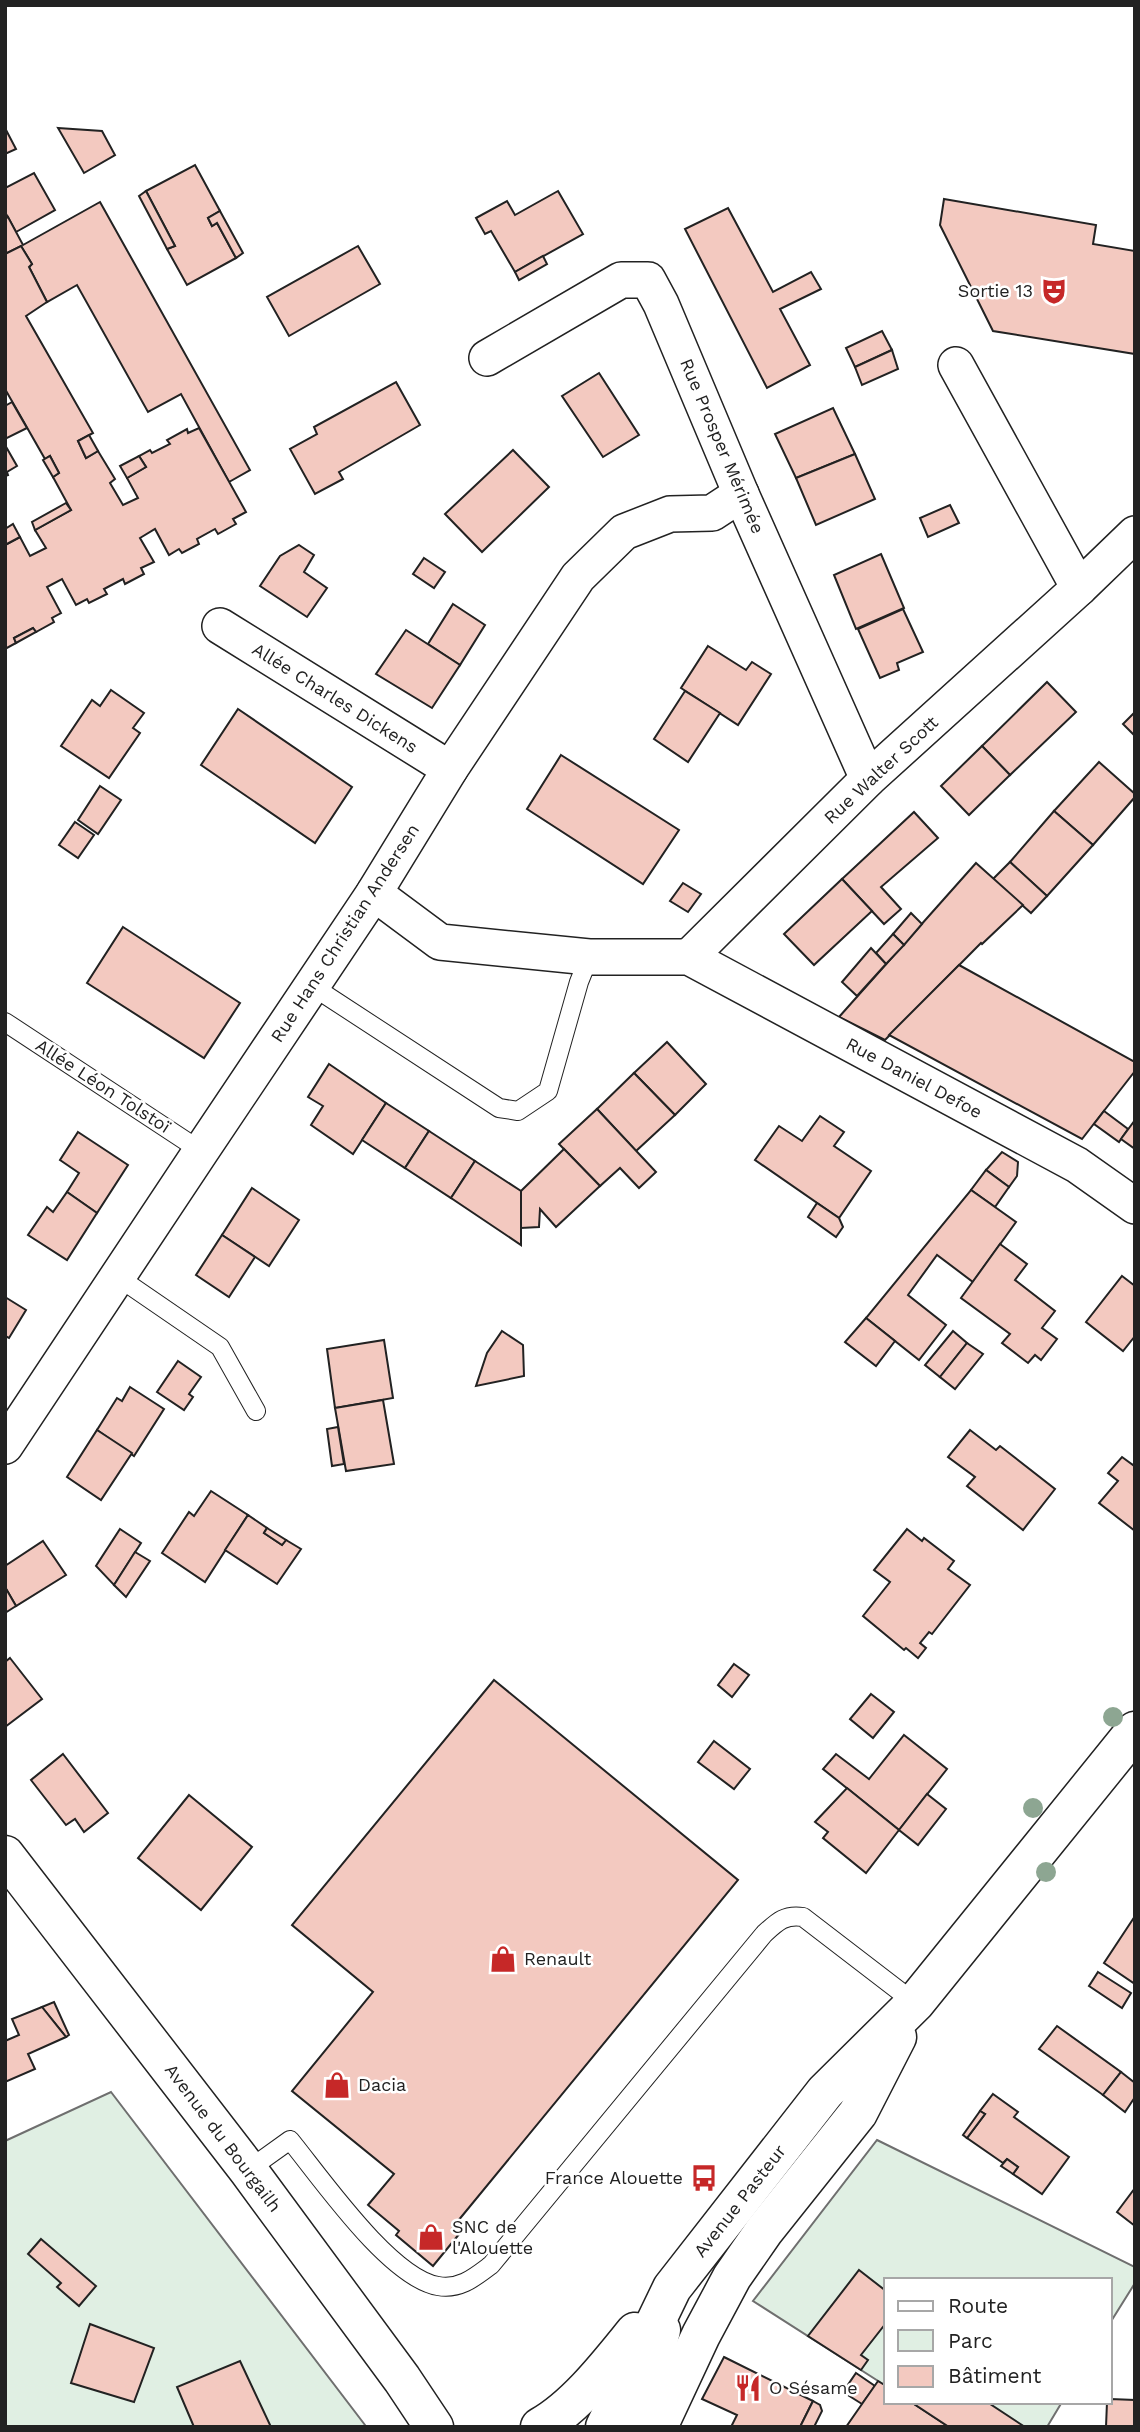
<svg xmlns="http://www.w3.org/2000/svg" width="1140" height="2432" viewBox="0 0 1140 2432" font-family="'Work Sans',sans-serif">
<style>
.green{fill:#e0efe3;stroke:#6f6f6f;stroke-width:2}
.building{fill:#f3c9c0;stroke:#222;stroke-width:2}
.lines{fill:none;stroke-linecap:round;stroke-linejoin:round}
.service-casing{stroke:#222;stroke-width:20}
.minor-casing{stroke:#222;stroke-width:38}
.secondary-casing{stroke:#222;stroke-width:41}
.primary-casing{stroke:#222;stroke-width:41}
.service{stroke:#fff;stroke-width:18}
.minor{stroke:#fff;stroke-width:35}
.secondary{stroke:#fff;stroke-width:38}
.primary{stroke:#fff;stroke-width:38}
.tree{fill:#8da692}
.labels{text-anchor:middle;stroke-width:5;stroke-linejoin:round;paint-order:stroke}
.poi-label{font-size:18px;fill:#222;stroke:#fff;text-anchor:start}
.street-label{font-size:18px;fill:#222;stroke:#fff}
</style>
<rect width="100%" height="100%" fill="#fff"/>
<!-- green -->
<g class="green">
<path d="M111,2092L365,2425V2427H5V2141Z"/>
<path d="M877,2140L1135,2267V2283L1110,2323V2280H886V2386L753,2301Z"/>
<path d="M911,2402H1062L1047,2427H948Z"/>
</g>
<!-- building -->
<g class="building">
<path d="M5,128L16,149L5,154Z"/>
<path d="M58,128L102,131L115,155L84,173Z"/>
<path d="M195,165L220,211L208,218L212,226L217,223L236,258L187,285L167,249L175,246L146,191Z"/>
<path d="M34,173L55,210L16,232L5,212V188Z"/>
<path d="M146,191L175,246L167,249L139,196Z"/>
<path d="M558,191L583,234L515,272L491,231L485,234L476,218L507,201L515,215Z"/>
<path d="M944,199L1096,225L1093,244L1135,251V354L993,331L940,225Z"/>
<path d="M100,202L250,470L229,482L181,394L148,412L77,285L47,302L29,267L32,264L21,246L5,254V219L8,217L23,245Z"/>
<path d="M728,208L773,292L811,272L821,289L780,309L810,365L767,388L685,229Z"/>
<path d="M220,211L243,253L236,258L217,223L212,226L208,218Z"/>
<path d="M21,246L32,264L29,267L47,302L26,316L93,433L78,441L86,458L98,451L115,479L110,483L123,505L138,498L127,478L146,467L139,456L150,450L152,453L170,444L167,440L187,429L188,433L199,428L246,512L233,519L236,524L218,534L215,529L197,539L199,544L182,553L179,549L169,555L155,529L140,538L154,562L141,568L144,574L125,584L123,579L104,589L107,594L89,603L87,599L76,605L62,579L47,587L61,613L52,618L54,622L36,632L33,628L14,638L16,643L5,649V545L20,537L30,556L46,548L35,530L71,510L53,477L59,473L50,456L45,459L5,389V254Z"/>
<path d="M358,246L380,284L289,336L267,297Z"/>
<path d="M543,256L547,264L519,280L515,272Z"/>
<path d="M882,331L892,350L855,367L846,348Z"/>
<path d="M892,350L898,369L862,385L855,367Z"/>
<path d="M599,373L639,435L603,457L562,396Z"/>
<path d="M396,382L420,425L339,472L343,479L315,494L290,449L317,434L314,427Z"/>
<path d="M12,402L27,428L5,439V406Z"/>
<path d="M833,408L855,454L796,478L775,434Z"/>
<path d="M89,435L98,451L86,458L78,441Z"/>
<path d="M5,445L17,466L7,472L8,475L5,476Z"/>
<path d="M513,450L549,487L482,552L445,514Z"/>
<path d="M855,454L875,499L816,525L796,478Z"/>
<path d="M50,456L59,473L53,477L43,460Z"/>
<path d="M139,456L146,467L127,478L120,466Z"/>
<path d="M66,503L71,510L35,530L32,522Z"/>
<path d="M950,505L959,523L928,537L920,518Z"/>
<path d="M13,524L20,537L5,545V529Z"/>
<path d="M299,545L314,555L304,572L327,588L307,617L260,586L280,556Z"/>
<path d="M881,554L904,608L856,629L834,575Z"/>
<path d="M424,558L445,572L434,588L413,574Z"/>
<path d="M453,604L485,625L460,665L428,644Z"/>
<path d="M903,609L923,652L897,663L899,670L880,678L858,629Z"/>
<path d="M33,628L36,632L16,643L14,638Z"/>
<path d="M406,630L460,665L432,708L376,674Z"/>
<path d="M708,646L746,670L752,662L771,674L738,725L681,688Z"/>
<path d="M1047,682L1076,712L1010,775L982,746Z"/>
<path d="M111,690L144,713L133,728L140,733L109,778L61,746L92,700L100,706Z"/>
<path d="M685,691L720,713L688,762L654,739Z"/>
<path d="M238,709L352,787L315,843L201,765Z"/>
<path d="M1135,712V736L1123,724Z"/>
<path d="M982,746L1010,775L969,815L941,786Z"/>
<path d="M561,755L679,830L643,884L527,809Z"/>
<path d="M1099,762L1135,794V797L1093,845L1054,811Z"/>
<path d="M100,786L121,800L98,834L78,820Z"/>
<path d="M1054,811L1093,845L1047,896L1010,862Z"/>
<path d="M914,812L938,838L881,887L901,909L884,924L842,879Z"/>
<path d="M75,822L94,835L78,858L59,845Z"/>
<path d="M1010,862L1047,896L1031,913L993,879Z"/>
<path d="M976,863L1023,905L982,944L981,943L885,1040L839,1017Z"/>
<path d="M842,879L872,911L814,965L784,934Z"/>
<path d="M683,883L701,894L688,912L670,901Z"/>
<path d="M911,913L922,924L904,945L893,934Z"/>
<path d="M123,927L240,1003L204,1058L87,983Z"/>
<path d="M893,934L904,945L886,964L876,953Z"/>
<path d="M871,948L886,964L857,996L842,982Z"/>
<path d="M959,965L1135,1062V1071L1082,1139L889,1035Z"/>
<path d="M667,1042L706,1084L675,1115L634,1073Z"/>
<path d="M329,1064L386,1103L353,1154L311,1125L323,1106L308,1097Z"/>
<path d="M634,1073L675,1115L636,1151L597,1109Z"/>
<path d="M386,1103L429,1131L405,1168L362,1140Z"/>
<path d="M597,1109L656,1172L639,1188L620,1168L600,1186L559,1144Z"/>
<path d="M1104,1111L1128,1129L1119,1142L1094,1124Z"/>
<path d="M820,1116L844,1132L834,1146L871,1171L839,1218L755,1160L779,1126L802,1141Z"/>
<path d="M1135,1120V1149L1121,1139Z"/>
<path d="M429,1131L475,1161L451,1198L405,1168Z"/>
<path d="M78,1132L128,1165L97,1213L67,1192L79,1173L60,1160Z"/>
<path d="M564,1149L600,1186L556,1227L540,1209L539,1227L521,1228V1191Z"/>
<path d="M1002,1152L1018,1162L1017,1176L1009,1187L986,1170Z"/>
<path d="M475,1161L521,1191V1245L451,1198Z"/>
<path d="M986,1170L1009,1187L995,1207L971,1190Z"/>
<path d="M252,1188L299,1220L269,1266L222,1235Z"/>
<path d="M971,1190L1016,1222L973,1282L937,1255L908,1295L946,1325L919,1360L866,1318Z"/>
<path d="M67,1192L97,1213L67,1260L28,1235L47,1207L53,1212Z"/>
<path d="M817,1203L839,1218L843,1227L836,1237L808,1217Z"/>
<path d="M222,1235L255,1257L229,1297L196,1275Z"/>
<path d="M1000,1244L1027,1264L1015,1280L1055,1311L1042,1328L1057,1339L1041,1360L1035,1355L1028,1363L1002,1343L1010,1334L961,1298Z"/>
<path d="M1122,1276L1135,1286V1336L1123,1351L1086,1322Z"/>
<path d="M5,1297L26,1310L9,1338L5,1336Z"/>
<path d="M866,1318L895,1341L876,1366L845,1342Z"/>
<path d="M502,1331L523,1345L524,1376L476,1386L487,1353Z"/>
<path d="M953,1331L967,1343L940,1377L925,1365Z"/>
<path d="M384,1340L393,1398L335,1408L327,1349Z"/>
<path d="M967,1343L983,1354L955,1389L940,1377Z"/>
<path d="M178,1361L201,1377L189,1394L193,1397L184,1410L157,1392Z"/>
<path d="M130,1387L164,1409L134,1456L97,1430L117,1398L122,1401Z"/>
<path d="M383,1400L394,1464L346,1471L335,1408Z"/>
<path d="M338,1427L344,1464L332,1466L327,1429Z"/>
<path d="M97,1430L132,1453L101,1500L67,1477Z"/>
<path d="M970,1430L996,1450L1000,1446L1055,1489L1023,1530L967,1486L975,1477L948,1457Z"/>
<path d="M1122,1457L1133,1465L1135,1462V1531L1099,1503L1118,1481L1108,1473Z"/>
<path d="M211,1491L248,1515L205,1582L162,1553L189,1512L194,1516Z"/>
<path d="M248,1515L267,1528L264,1533L282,1545L286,1540L301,1549L277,1584L225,1550Z"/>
<path d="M267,1528L286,1540L282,1545L264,1533Z"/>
<path d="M120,1529L141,1543L114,1585L96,1566Z"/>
<path d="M907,1529L922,1541L924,1538L954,1561L948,1569L970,1585L932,1634L929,1632L920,1643L926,1648L918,1658L906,1648L904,1650L863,1616L890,1582L874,1570Z"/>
<path d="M43,1541L66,1575L16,1606L5,1587V1566Z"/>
<path d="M135,1552L150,1561L126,1597L114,1585Z"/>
<path d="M5,1587L16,1606L5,1613Z"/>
<path d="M10,1658L42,1699L5,1727V1662Z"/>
<path d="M734,1664L749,1675L732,1697L718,1685Z"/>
<path d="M494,1680L738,1880L453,2227L460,2233L433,2266L396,2235L399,2231L368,2205L394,2174L292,2091L373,1992L292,1925Z"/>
<path d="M871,1694L894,1712L873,1738L850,1719Z"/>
<path d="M904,1735L947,1769L899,1830L823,1769L836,1754L869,1779Z"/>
<path d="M714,1741L750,1769L734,1789L698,1762Z"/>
<path d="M63,1754L108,1813L84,1832L75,1819L66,1825L31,1780Z"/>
<path d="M847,1788L899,1830L866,1873L823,1838L828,1832L815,1822Z"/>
<path d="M927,1794L946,1809L918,1845L899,1830Z"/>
<path d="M189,1795L252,1847L201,1910L138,1858Z"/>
<path d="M1135,1916V1984L1104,1963Z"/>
<path d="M1098,1972L1131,1993L1122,2008L1089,1986Z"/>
<path d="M54,2002L69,2035L66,2037L42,2007Z"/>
<path d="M42,2007L66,2037L28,2054L35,2069L5,2082V2041L19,2035L12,2019Z"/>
<path d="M1057,2026L1121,2072L1103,2095L1039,2049Z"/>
<path d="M1121,2072L1135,2083V2097L1125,2112L1103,2095Z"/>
<path d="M993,2094L1018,2112L1014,2117L1069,2157L1042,2194L1013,2174L1018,2167L1007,2159L1003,2163L967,2138L985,2114L980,2111Z"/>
<path d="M980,2111L985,2114L967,2138L963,2135Z"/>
<path d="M1007,2159L1018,2167L1013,2174L1001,2166Z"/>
<path d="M1135,2188V2226L1117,2212Z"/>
<path d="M41,2239L96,2286L79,2306L57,2287L61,2283L28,2254Z"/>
<path d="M859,2270L886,2291V2323L861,2355L868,2360L861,2370L808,2336Z"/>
<path d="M90,2324L154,2348L134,2402L71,2383Z"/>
<path d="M724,2357L813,2401L800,2427H731L737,2415L702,2399Z"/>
<path d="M240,2361L271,2427H194L177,2387Z"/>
<path d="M856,2373L875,2386L862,2404L843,2392Z"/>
<path d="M878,2381L886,2386V2402H911L949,2427H846Z"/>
<path d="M1110,2399L1135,2400V2427H1106L1107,2402H1110Z"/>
<path d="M813,2401L820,2405L822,2411L814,2427H800Z"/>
<path d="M911,2402H987L1025,2427H949Z"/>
</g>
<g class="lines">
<defs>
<g id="service">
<path d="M312,986L499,1108L518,1111L548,1091L579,982L589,957"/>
<path d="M5,1022L201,1151"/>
<path d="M118,1277L220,1347L256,1411"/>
<path d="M248,2170L290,2140C321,2178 390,2278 438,2286C460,2290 475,2277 491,2265L764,1934C777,1922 785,1914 803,1917L915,2003"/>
</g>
<g id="minor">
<path d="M487,358L621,280H648L661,304L741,494L868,779"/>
<path d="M956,365L1079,588"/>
<path d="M220,626L450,769"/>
<path d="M374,893L440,942L589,957H689L1077,1165L1135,1206"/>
<path d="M689,957L868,779L1079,588L1135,534"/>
<path d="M5,1446L201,1151L374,893L450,769L578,577L624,532L670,514L712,513L741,494"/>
</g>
<path id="secondary" d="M633,2427L643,2401L661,2330"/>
<g id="primary">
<path d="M5,1855L248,2170L402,2379L434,2427"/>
<path d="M540,2427C576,2407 609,2364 635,2332"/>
<path d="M605,2427L672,2288L825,2092L915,2003L1135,1731"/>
<path d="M658,2427L701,2335L732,2277L764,2231L858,2113L897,2037"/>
</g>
</defs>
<!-- service casing -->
<use href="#service" class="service-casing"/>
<!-- minor casing -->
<use href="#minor" class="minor-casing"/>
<!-- secondary casing -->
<use href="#secondary" class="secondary-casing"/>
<!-- primary casing -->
<use href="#primary" class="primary-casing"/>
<!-- service -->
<use href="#service" class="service"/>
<!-- minor -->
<use href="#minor" class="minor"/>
<!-- secondary -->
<use href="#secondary" class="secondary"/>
<!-- primary -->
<use href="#primary" class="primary"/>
</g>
<!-- trees -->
<g class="tree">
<circle cx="1113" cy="1717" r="10"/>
<circle cx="1033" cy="1808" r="10"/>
<circle cx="1046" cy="1872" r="10"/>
</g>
<!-- icons -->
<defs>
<symbol id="theatre-bare" viewBox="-9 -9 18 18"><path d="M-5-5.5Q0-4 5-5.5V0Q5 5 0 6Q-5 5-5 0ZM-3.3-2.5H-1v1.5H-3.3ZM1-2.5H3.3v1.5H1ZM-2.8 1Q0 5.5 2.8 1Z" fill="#c62828" stroke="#fff" stroke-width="2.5" paint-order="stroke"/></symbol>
<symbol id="shop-bare" viewBox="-9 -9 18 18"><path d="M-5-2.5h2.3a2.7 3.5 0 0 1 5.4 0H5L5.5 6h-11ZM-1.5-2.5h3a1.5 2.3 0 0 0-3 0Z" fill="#c62828" stroke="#fff" stroke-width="2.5" paint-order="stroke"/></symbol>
<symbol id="bus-bare" viewBox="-9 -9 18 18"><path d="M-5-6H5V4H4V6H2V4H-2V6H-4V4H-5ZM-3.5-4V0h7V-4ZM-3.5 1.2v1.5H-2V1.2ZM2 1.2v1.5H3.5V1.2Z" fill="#c62828" stroke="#fff" stroke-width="2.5" paint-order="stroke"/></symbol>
<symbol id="restaurant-bare" viewBox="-9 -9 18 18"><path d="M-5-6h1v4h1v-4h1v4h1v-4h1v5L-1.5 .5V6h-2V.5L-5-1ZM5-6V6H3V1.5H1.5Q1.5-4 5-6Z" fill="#c62828" stroke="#fff" stroke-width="2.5" paint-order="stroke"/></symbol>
</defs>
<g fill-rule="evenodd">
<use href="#theatre-bare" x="1035" y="272" width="38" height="38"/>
<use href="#shop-bare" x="484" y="1940" width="38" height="38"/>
<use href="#shop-bare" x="318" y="2066" width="38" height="38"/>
<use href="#bus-bare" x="685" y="2159" width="38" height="38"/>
<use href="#shop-bare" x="412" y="2218" width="38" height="38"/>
<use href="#restaurant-bare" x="729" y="2369" width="38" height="38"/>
</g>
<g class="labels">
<!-- poi labels -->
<g class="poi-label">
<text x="1033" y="297" text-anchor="end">Sortie 13</text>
<text x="524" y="1965">Renault</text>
<text x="358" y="2091">Dacia</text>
<text x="683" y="2184" text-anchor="end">France Alouette</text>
<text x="452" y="2233">SNC de<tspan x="452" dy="21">l'Alouette</tspan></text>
<text x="769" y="2394">O Sésame</text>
</g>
<!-- street labels -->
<g class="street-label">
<text transform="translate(722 446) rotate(67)" y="6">Rue Prosper Mérimée</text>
<text transform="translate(335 698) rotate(32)" y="6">Allée Charles Dickens</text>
<text transform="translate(881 770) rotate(-43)" y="6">Rue Walter Scott</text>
<text transform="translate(345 933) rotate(-57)" y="6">Rue Hans Christian Andersen</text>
<text transform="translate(914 1078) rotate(28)" y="6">Rue Daniel Defoe</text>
<text transform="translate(103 1086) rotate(33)" y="6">Allée Léon Tolstoï</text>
<text transform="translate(223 2138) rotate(53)" y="6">Avenue du Bourgailh</text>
<text transform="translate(740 2201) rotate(-52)" y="6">Avenue Pasteur</text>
</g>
</g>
<!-- border -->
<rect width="1140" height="2432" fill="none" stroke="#222222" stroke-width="14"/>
<!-- legend -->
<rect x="884" y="2278" width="228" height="126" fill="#ffffff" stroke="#a7a7a7" stroke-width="2"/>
<rect x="898" y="2301" width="35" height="10" fill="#ffffff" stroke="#a7a7a7" stroke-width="2"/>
<text x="948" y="2313" font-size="21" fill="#222222">Route</text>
<rect x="898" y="2330" width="35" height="21" fill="#e0efe3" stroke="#a7a7a7" stroke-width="2"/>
<text x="948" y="2348" font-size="21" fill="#222222">Parc</text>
<rect x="898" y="2366" width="35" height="21" fill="#f3c9c0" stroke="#a7a7a7" stroke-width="2"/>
<text x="948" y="2383" font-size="21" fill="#222222">Bâtiment</text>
</svg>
